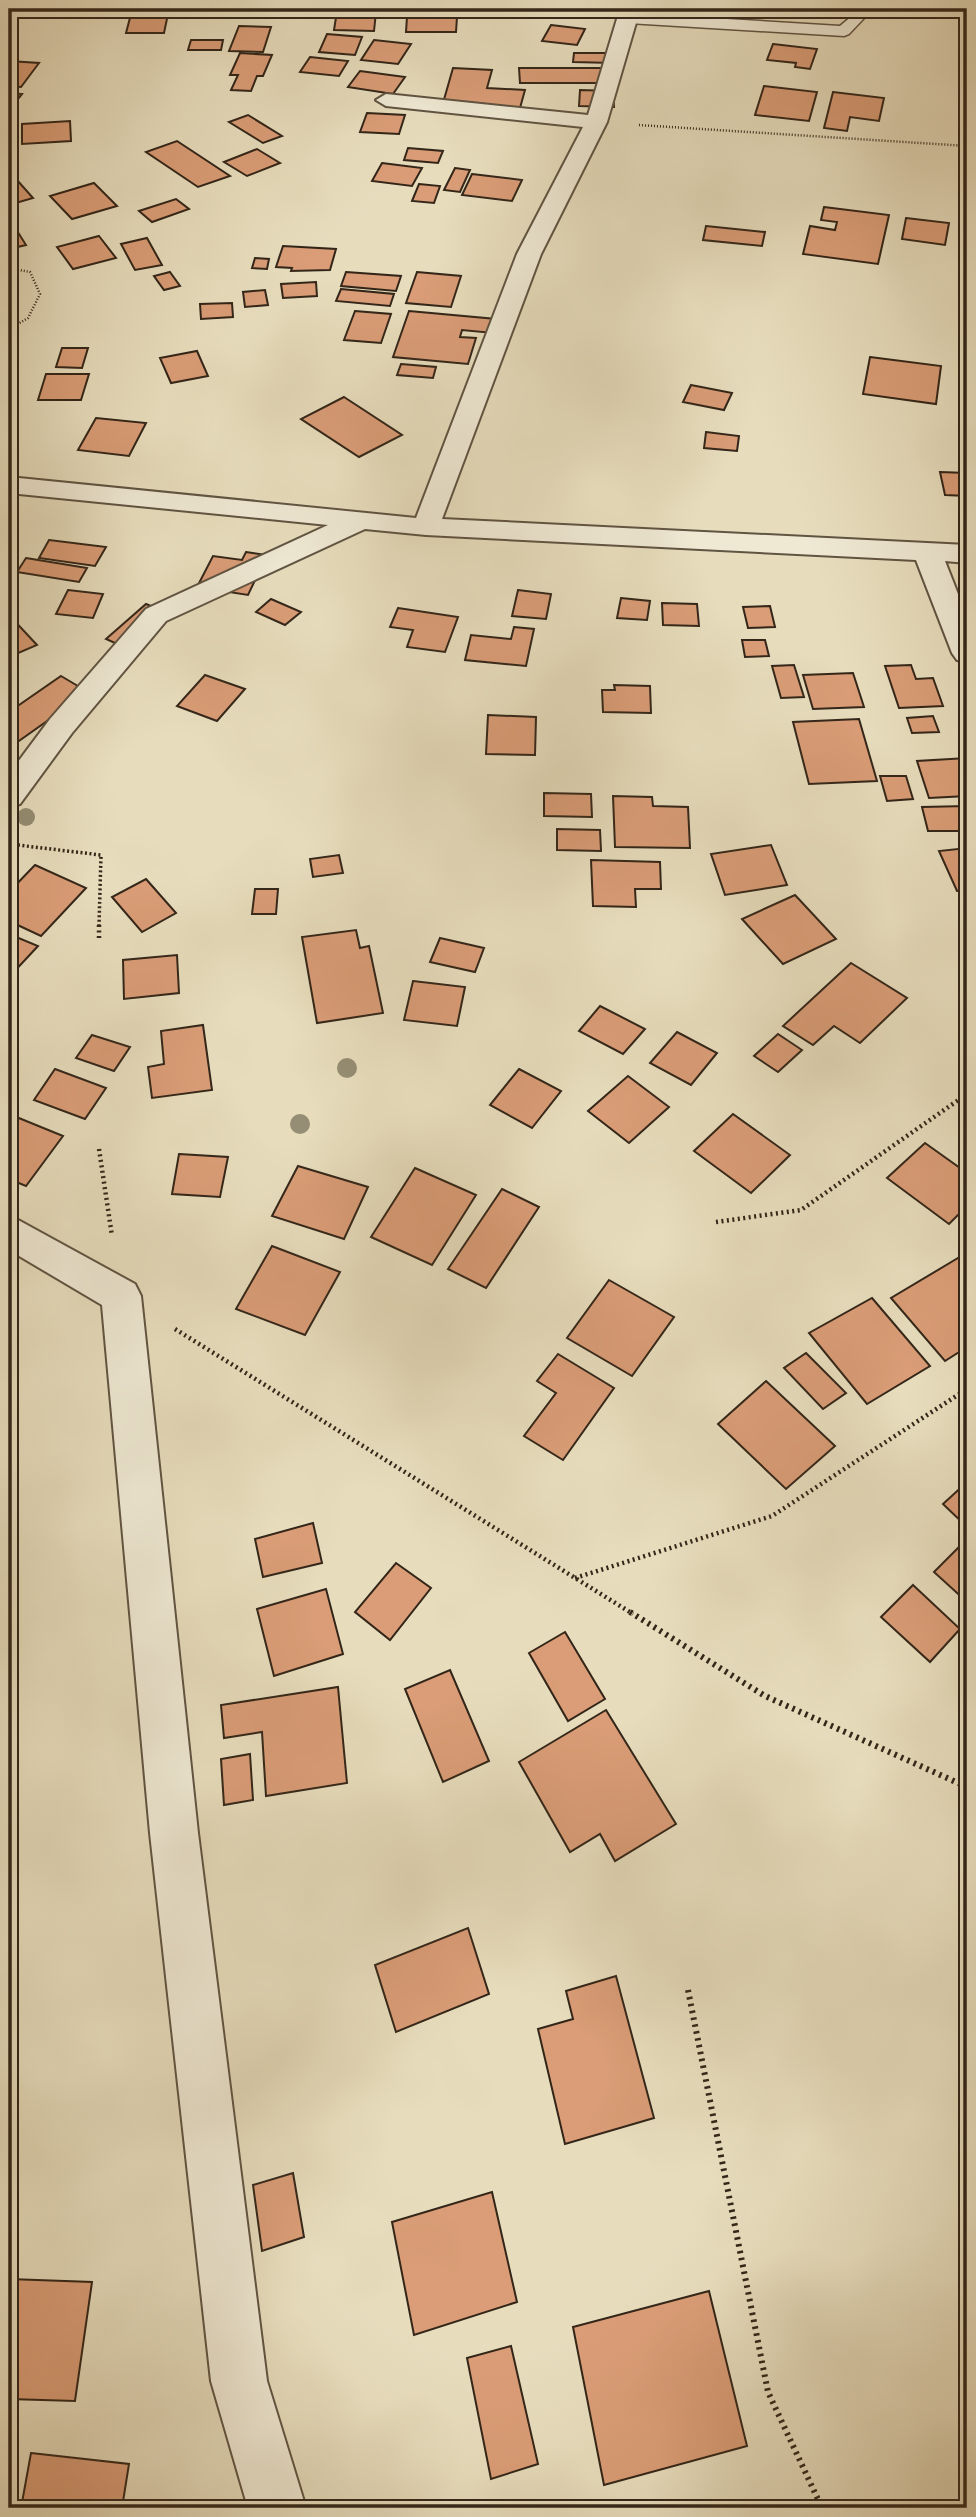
<svg xmlns="http://www.w3.org/2000/svg" width="976" height="2517" viewBox="0 0 976 2517" font-family="Alegreya,serif">
<style>
.building{fill:#da9d77;stroke:#332619;stroke-width:2}
.lines{fill:none;stroke-linecap:round;stroke-linejoin:round}
.service-casing{stroke:#605442;stroke-width:3}
.minor-casing{stroke:#605442;stroke-width:4}
.path-far3{stroke:#332619;stroke-width:2.5;stroke-dasharray:1 2;stroke-linecap:butt}
.path-far2{stroke:#332619;stroke-width:3.5;stroke-dasharray:2 2.5;stroke-linecap:butt}
.path-far1{stroke:#332619;stroke-width:4.5;stroke-dasharray:2 3.5;stroke-linecap:butt}
.path{stroke:#332619;stroke-width:6;stroke-dasharray:2.5 4.5;stroke-linecap:butt}
.service{fill:#efe9d4;fill-rule:evenodd}
.minor{fill:#efe9d4;fill-rule:evenodd}
.tree{fill:#958e74}
</style>
<rect width="100%" height="100%" fill="#e7ddbd"/>
<filter id="stains"><feTurbulence type="fractalNoise" baseFrequency=".00286" numOctaves="4"/><feColorMatrix values="0 0 0 0 .2 0 0 0 0 .09 0 0 0 0 .02 0 0 0 .5 -.17"/></filter>
<radialGradient id="worn" r=".72"><stop offset=".6" stop-color="#630" stop-opacity="0"/><stop offset="1" stop-color="#630" stop-opacity=".3"/></radialGradient>
<!-- building -->
<g class="building">
<path d="M778,9H815L817,12L781,13Z"/>
<path d="M337,11L376,12L374,31L334,30Z"/>
<path d="M131,14H168L164,33H126Z"/>
<path d="M407,17H457L456,32H406Z"/>
<path d="M551,25L585,29L577,45L542,41Z"/>
<path d="M239,26L271,27L263,52L229,51Z"/>
<path d="M327,34L362,37L355,55L319,52Z"/>
<path d="M191,40H223L221,50H188Z"/>
<path d="M374,40L411,44L398,64L361,60Z"/>
<path d="M773,44L817,49L810,69L795,67L796,63L767,60Z"/>
<path d="M240,53L272,55L263,76H257L251,91L231,90L238,75H230Z"/>
<path d="M574,53H613V63L573,62Z"/>
<path d="M310,57L348,61L339,76L300,72Z"/>
<path d="M9,61L39,63L21,87L9,86Z"/>
<path d="M453,68L492,70L487,88L525,90L520,108L443,103Z"/>
<path d="M519,68H612L613,83H520Z"/>
<path d="M360,71L405,77L393,94L348,87Z"/>
<path d="M764,86L817,92L809,121L755,115Z"/>
<path d="M580,90L613,91L614,107L579,106Z"/>
<path d="M833,92L884,98L879,121L850,117L847,131L824,128Z"/>
<path d="M9,93L22,94L9,110Z"/>
<path d="M367,113L405,115L399,134L360,132Z"/>
<path d="M248,115L282,136L263,143L229,122Z"/>
<path d="M70,121L71,141L22,144V124Z"/>
<path d="M177,141L230,176L198,187L146,152Z"/>
<path d="M408,148L443,151L438,163L404,160Z"/>
<path d="M257,149L280,163L247,176L224,162Z"/>
<path d="M382,163L422,168L412,186L372,181Z"/>
<path d="M455,168L470,170L460,192L444,190Z"/>
<path d="M472,174L522,180L512,201L462,195Z"/>
<path d="M17,180L33,198L9,205V182Z"/>
<path d="M94,183L117,206L72,219L50,196Z"/>
<path d="M419,184L440,186L434,203L412,201Z"/>
<path d="M176,199L189,209L152,222L139,211Z"/>
<path d="M824,207L889,215L878,264L803,254L810,226L835,230L837,222L821,220Z"/>
<path d="M9,218L26,245L9,249Z"/>
<path d="M906,218L949,223L945,245L902,239Z"/>
<path d="M706,226L765,232L762,246L703,240Z"/>
<path d="M99,236L116,258L73,269L57,247Z"/>
<path d="M147,238L162,265L135,270L121,244Z"/>
<path d="M283,246L336,249L330,270L291,271L292,268L276,267Z"/>
<path d="M255,258L269,259L267,269L252,268Z"/>
<path d="M170,272L180,286L164,290L154,276Z"/>
<path d="M346,272L401,276L396,291L341,286Z"/>
<path d="M417,272L461,276L451,307L406,303Z"/>
<path d="M316,282L317,296L283,298L281,284Z"/>
<path d="M341,289L394,294L390,306L336,301Z"/>
<path d="M265,290L268,305L245,307L243,292Z"/>
<path d="M232,303L233,317L201,319L200,304Z"/>
<path d="M355,311L391,314L381,343L344,340Z"/>
<path d="M409,311L496,319L493,333L462,330L460,337L476,338L468,364L393,357Z"/>
<path d="M62,348H88L82,368L56,367Z"/>
<path d="M197,351L208,376L171,383L160,358Z"/>
<path d="M870,357L941,366L936,404L863,394Z"/>
<path d="M401,364L436,367L433,378L397,375Z"/>
<path d="M46,374H89L81,400H38Z"/>
<path d="M691,385L732,393L724,410L683,402Z"/>
<path d="M344,397L402,435L359,457L301,419Z"/>
<path d="M96,418L146,423L129,456L78,450Z"/>
<path d="M706,432L739,436L737,451L704,448Z"/>
<path d="M940,472L967,473V496L945,495Z"/>
<path d="M49,540L106,547L95,566L39,558Z"/>
<path d="M246,552L267,555L248,595L197,587L213,556L242,560Z"/>
<path d="M26,558L87,568L79,582L17,572Z"/>
<path d="M68,590L103,594L93,618L56,614Z"/>
<path d="M518,590L551,594L546,619L512,616Z"/>
<path d="M621,598L650,601L647,620L617,618Z"/>
<path d="M271,599L301,612L285,625L256,612Z"/>
<path d="M662,603L697,604L699,626L663,625Z"/>
<path d="M146,604L166,612L126,648L106,639Z"/>
<path d="M770,606L775,627L748,628L743,607Z"/>
<path d="M398,608L458,617L445,652L407,647L413,630L390,627Z"/>
<path d="M9,615L37,645L9,657Z"/>
<path d="M514,627L534,629L526,666L465,660L471,635L511,639Z"/>
<path d="M742,640H765L769,656L745,657Z"/>
<path d="M794,665L804,697L781,698L772,666Z"/>
<path d="M911,665L916,679L933,678L943,706L899,708L885,666Z"/>
<path d="M853,673L864,707L813,709L803,675Z"/>
<path d="M205,675L245,689L217,721L177,706Z"/>
<path d="M61,676L88,692L16,743L9,738V712Z"/>
<path d="M614,685L650,686L651,713L603,712L602,690H615Z"/>
<path d="M488,715L536,717L535,755L486,754Z"/>
<path d="M933,716L939,732L912,733L907,718Z"/>
<path d="M859,719L877,781L809,784L793,722Z"/>
<path d="M967,758V796L929,798L917,761Z"/>
<path d="M880,776H906L913,799L887,801Z"/>
<path d="M544,793L591,794L592,817L544,816Z"/>
<path d="M613,796L652,797L653,806L688,807L690,848L615,847Z"/>
<path d="M967,806V831H928L922,807Z"/>
<path d="M557,829L600,830L601,851L557,850Z"/>
<path d="M771,845L787,885L725,895L711,854Z"/>
<path d="M967,848V890L957,891L939,851Z"/>
<path d="M339,855L343,873L313,877L310,859Z"/>
<path d="M591,860L660,862L661,889H635L636,907L593,906Z"/>
<path d="M35,865L86,888L41,936L9,921V892Z"/>
<path d="M146,879L176,913L142,932L112,897Z"/>
<path d="M255,889H278L276,914H252Z"/>
<path d="M795,895L836,939L783,964L742,919Z"/>
<path d="M356,930L360,948L369,946L383,1013L317,1023L302,937Z"/>
<path d="M9,934L38,946L11,975L9,974Z"/>
<path d="M440,938L484,948L475,972L430,962Z"/>
<path d="M177,955L179,993L124,999L123,960Z"/>
<path d="M851,963L907,998L860,1043L834,1026L813,1045L783,1026Z"/>
<path d="M413,981L465,987L457,1026L404,1020Z"/>
<path d="M600,1006L645,1029L623,1054L579,1031Z"/>
<path d="M203,1025L212,1090L152,1098L148,1067L164,1064L161,1031Z"/>
<path d="M677,1032L717,1053L691,1085L650,1063Z"/>
<path d="M778,1034L802,1050L778,1072L754,1056Z"/>
<path d="M92,1035L130,1047L114,1071L76,1058Z"/>
<path d="M55,1069L106,1088L85,1119L34,1100Z"/>
<path d="M519,1069L561,1091L532,1128L490,1105Z"/>
<path d="M628,1076L669,1107L629,1143L588,1111Z"/>
<path d="M9,1114L63,1136L26,1186L9,1179Z"/>
<path d="M733,1114L790,1155L751,1193L694,1151Z"/>
<path d="M925,1143L967,1173V1206L949,1224L887,1178Z"/>
<path d="M179,1154L228,1157L220,1197L172,1194Z"/>
<path d="M298,1166L368,1187L344,1239L272,1216Z"/>
<path d="M415,1168L476,1195L432,1265L371,1237Z"/>
<path d="M502,1189L539,1207L486,1288L448,1269Z"/>
<path d="M272,1246L340,1272L305,1335L236,1309Z"/>
<path d="M958,1258L967,1268V1347L945,1361L891,1298Z"/>
<path d="M609,1280L674,1317L632,1376L567,1338Z"/>
<path d="M872,1298L930,1366L867,1404L809,1333Z"/>
<path d="M806,1353L846,1393L823,1409L784,1368Z"/>
<path d="M558,1354L614,1388L563,1460L524,1436L556,1393L537,1381Z"/>
<path d="M766,1381L835,1446L786,1489L718,1424Z"/>
<path d="M967,1482V1527L943,1504Z"/>
<path d="M313,1523L322,1563L263,1577L255,1539Z"/>
<path d="M960,1546L967,1553V1602L934,1572Z"/>
<path d="M396,1563L431,1588L390,1640L355,1612Z"/>
<path d="M913,1585L960,1629L930,1662L881,1617Z"/>
<path d="M326,1589L343,1654L274,1676L257,1609Z"/>
<path d="M565,1632L605,1699L568,1721L529,1653Z"/>
<path d="M450,1670L489,1761L443,1782L405,1689Z"/>
<path d="M338,1687L347,1783L266,1796L262,1732L224,1738L221,1705Z"/>
<path d="M606,1710L676,1824L615,1861L600,1834L570,1852L519,1762Z"/>
<path d="M250,1754L253,1800L224,1805L221,1759Z"/>
<path d="M468,1928L489,1994L396,2032L375,1965Z"/>
<path d="M616,1976L654,2118L565,2144L538,2029L573,2019L566,1991Z"/>
<path d="M293,2173L304,2237L262,2251L253,2185Z"/>
<path d="M492,2192L517,2302L414,2335L392,2222Z"/>
<path d="M9,2279L92,2282L75,2401L9,2399Z"/>
<path d="M709,2291L747,2446L604,2485L573,2327Z"/>
<path d="M511,2346L538,2464L491,2479L467,2358Z"/>
<path d="M31,2453L129,2464L122,2508H21Z"/>
</g>
<g class="lines">
<defs>
<path id="service" d="M858,11L866,16L849,34L844,36L628,23L620,18L628,13L840,26Z"/>
<g id="minor">
<path d="M620,9H640L607,122L541,254L442,519L967,545V563L945,561L967,617V662L957,660L952,653L916,560L426,535L365,529L166,621L72,733L20,804L9,807V774L50,719L146,609L328,525L9,493V477L416,518L517,254L583,127L386,106L376,100L386,94L588,115Z"/>
<path d="M9,1215L135,1284L141,1296L198,1833L267,2381L306,2508H248L211,2381L150,1833L102,1305L9,1250Z"/>
</g>
</defs>
<!-- service casing -->
<use href="#service" class="service-casing"/>
<!-- minor casing -->
<use href="#minor" class="minor-casing"/>
<!-- path-far3 -->
<g class="path-far3">
<path d="M639,125L967,146"/>
<path d="M9,268L30,272L40,294L28,318L9,329"/>
</g>
<!-- path-far2 -->
<path class="path-far2" d="M9,844L101,855L99,925"/>
<!-- path-far1 -->
<g class="path-far1">
<path d="M99,938V923"/>
<path d="M99,1149L112,1236"/>
<path d="M716,1222L801,1210L967,1094"/>
<path d="M175,1329L633,1614"/>
<path d="M575,1578L772,1516L967,1389"/>
</g>
<!-- path -->
<g class="path">
<path d="M630,1612L765,1696L967,1787"/>
<path d="M688,1990L768,2392L822,2508"/>
</g>
<!-- service -->
<use href="#service" class="service"/>
<!-- minor -->
<use href="#minor" class="minor"/>
</g>
<!-- trees -->
<g class="tree">
<circle cx="26" cy="817" r="9"/>
<circle cx="347" cy="1068" r="10"/>
<circle cx="300" cy="1124" r="10"/>
</g>
<!-- margin -->
<rect width="976" height="2517" fill="none" stroke="#e7ddbd" stroke-width="35"/>
<rect x="10" y="10" width="955" height="2496" fill="none" stroke="#332619" stroke-width="3.5"/>
<rect x="18" y="18" width="941" height="2482" fill="none" stroke="#332619" stroke-width="2"/>
<rect width="100%" height="100%" filter="url(#stains)"/>
<rect width="100%" height="100%" fill="url(#worn)"/>
</svg>
